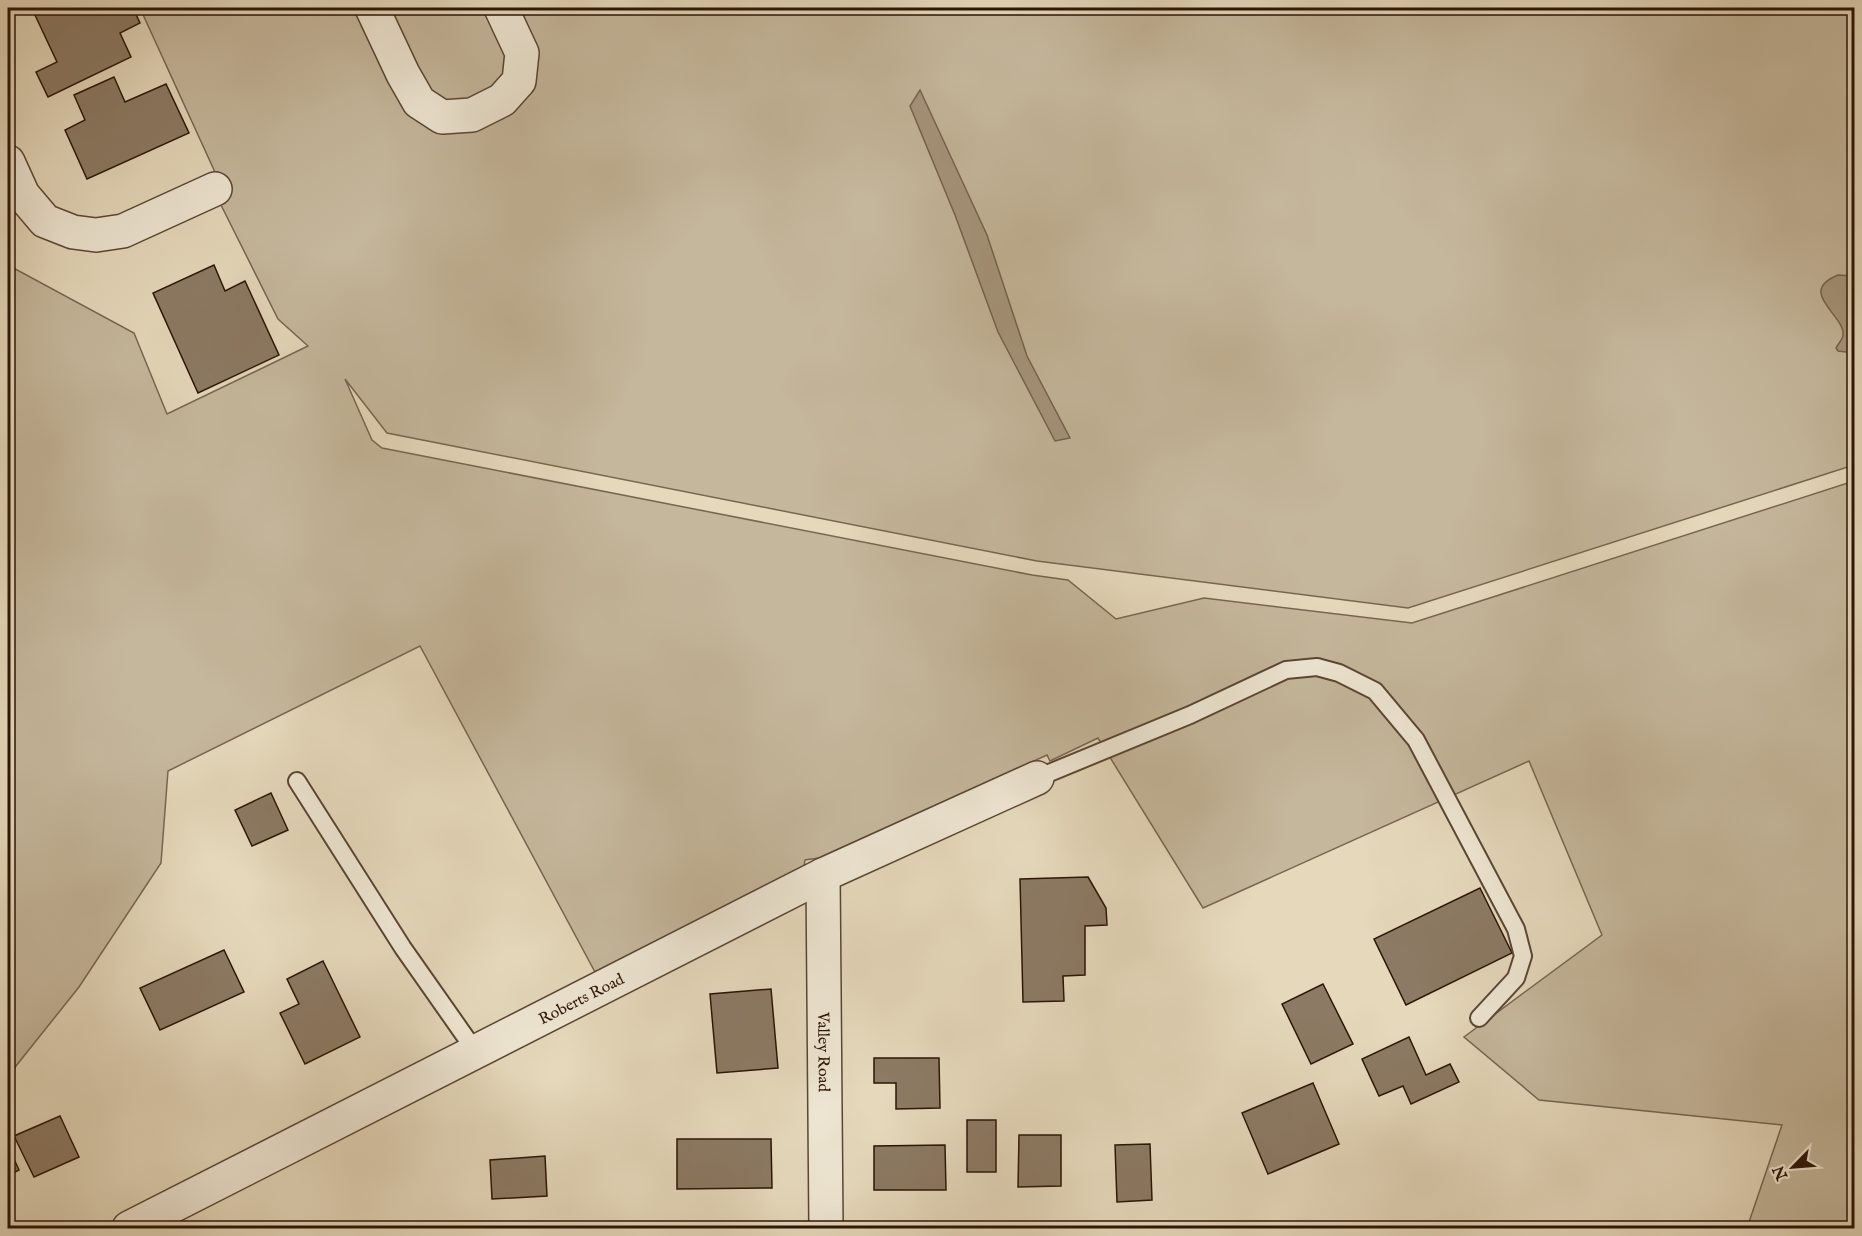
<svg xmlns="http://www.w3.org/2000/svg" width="1862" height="1236" viewBox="0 0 1862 1236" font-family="'IM FELL English',serif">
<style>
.green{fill:#c5b79c;stroke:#786651;stroke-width:1.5}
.water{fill:#a6967d;stroke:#75624d;stroke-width:1.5}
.building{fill:#8c7a64;stroke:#2b1506;stroke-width:1.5}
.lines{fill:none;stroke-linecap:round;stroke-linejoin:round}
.service-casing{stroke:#5a4633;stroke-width:20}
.minor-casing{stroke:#5a4633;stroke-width:36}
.service{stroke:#eee6d3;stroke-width:16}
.minor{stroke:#eee6d3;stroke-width:33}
.labels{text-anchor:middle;stroke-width:5;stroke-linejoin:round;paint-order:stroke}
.street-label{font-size:16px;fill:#2b1506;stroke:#eee6d3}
</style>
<rect width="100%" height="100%" fill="#e5d8bb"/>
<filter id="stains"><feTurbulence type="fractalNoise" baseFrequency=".00333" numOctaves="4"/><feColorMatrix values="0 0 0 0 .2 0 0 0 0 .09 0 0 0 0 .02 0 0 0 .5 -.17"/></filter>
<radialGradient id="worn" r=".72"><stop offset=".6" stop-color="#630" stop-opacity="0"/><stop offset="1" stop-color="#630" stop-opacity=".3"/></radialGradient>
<!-- green -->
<path class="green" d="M140,8H1854V465L1408,608L1037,561L387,433L345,379L372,440L382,448L1032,575L1068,580L1116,619L1204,598L1412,623L1854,481V1228H1747L1782,1125L1539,1100L1464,1037L1602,935L1529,761L1203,908L1098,738L1050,761L1047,755L819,858L805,860L804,866L595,972L420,646L168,771L161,863L79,987L16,1066L8,1085V265L134,333L167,414L308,346L278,319L221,205L214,170Z"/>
<!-- water -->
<g class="water">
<path d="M920,90L987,235L1027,356L1070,438L1055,441L998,332L955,215L910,106Z"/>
<path d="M1838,275L1854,276V353L1838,351L1836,348C1838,344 1843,339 1843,335C1845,315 1796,292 1838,275Z"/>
</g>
<!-- building -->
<g class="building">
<path d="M46,8H133L140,23L120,33L131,57L48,97L36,72L57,62L34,13Z"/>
<path d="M114,77L125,102L166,84L189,133L87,179L65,130L85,120L74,95Z"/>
<path d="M214,265L225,291L245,281L279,355L198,393L153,293Z"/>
<path d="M271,793L288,830L252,846L235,810Z"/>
<path d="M1088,877L1106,908L1107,925L1085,926V975L1063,976L1064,1001L1023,1002L1020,879Z"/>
<path d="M1480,888L1512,953L1406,1005L1374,939Z"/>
<path d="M224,950L244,992L160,1030L140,988Z"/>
<path d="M323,961L360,1037L305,1064L280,1013L299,1004L287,979Z"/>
<path d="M1323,984L1353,1044L1311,1064L1282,1004Z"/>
<path d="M771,989L778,1068L717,1073L710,994Z"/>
<path d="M1409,1037L1426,1075L1450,1064L1459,1082L1411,1104L1403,1086L1379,1096L1362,1059Z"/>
<path d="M874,1058H939L940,1108L896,1109V1083H874Z"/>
<path d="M1313,1083L1339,1144L1268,1174L1242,1113Z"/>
<path d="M60,1116L79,1157L34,1177L14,1136Z"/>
<rect x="967" y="1120" width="29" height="52"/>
<path d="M1019,1135H1061V1186L1018,1187Z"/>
<path d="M677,1139H771L772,1188L677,1189Z"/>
<path d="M1150,1144L1152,1200L1117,1202L1115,1145Z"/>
<path d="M945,1145L946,1190H874V1146Z"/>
<path d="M8,1146L19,1170L8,1176Z"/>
<path d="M545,1156L547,1196L492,1199L490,1160Z"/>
</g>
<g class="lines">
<defs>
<g id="service">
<path d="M1037,778L1190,715L1286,670L1317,667L1339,673L1375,691L1416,740L1516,929L1523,956L1516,978L1479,1018"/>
<path d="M297,781L403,948L476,1052"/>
</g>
<g id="minor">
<path d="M372,8L403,74L419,102L442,117L472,115L502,100L519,81L522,53L501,8"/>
<path d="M8,162L23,195L45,221L73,232L96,235L123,231L215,189"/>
<path id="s1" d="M823,875L826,1228"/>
<path id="s2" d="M129,1228L823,875L1037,778"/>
</g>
</defs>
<!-- service casing -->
<use href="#service" class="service-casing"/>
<!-- minor casing -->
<use href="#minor" class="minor-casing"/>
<!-- service -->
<use href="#service" class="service"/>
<!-- minor -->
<use href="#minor" class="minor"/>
</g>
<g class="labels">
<!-- street labels -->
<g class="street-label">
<text dy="6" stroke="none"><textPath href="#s2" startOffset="507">Roberts Road</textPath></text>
<text dy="6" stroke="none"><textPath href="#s1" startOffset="177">Valley Road</textPath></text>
</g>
</g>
<!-- margin -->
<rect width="1862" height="1236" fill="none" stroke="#e5d8bb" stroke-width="30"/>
<rect x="9" y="9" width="1844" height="1218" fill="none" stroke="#2b1506" stroke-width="3"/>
<rect x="15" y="15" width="1832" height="1206" fill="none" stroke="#2b1506" stroke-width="1.5"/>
<!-- north arrow -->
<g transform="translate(1793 1167) rotate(245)" stroke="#eee6d3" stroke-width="4.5" paint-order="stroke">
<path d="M0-4.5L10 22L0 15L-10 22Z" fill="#2b1506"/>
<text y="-9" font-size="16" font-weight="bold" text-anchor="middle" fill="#2b1506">N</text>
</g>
<rect width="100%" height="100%" filter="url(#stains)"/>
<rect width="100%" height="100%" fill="url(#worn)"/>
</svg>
